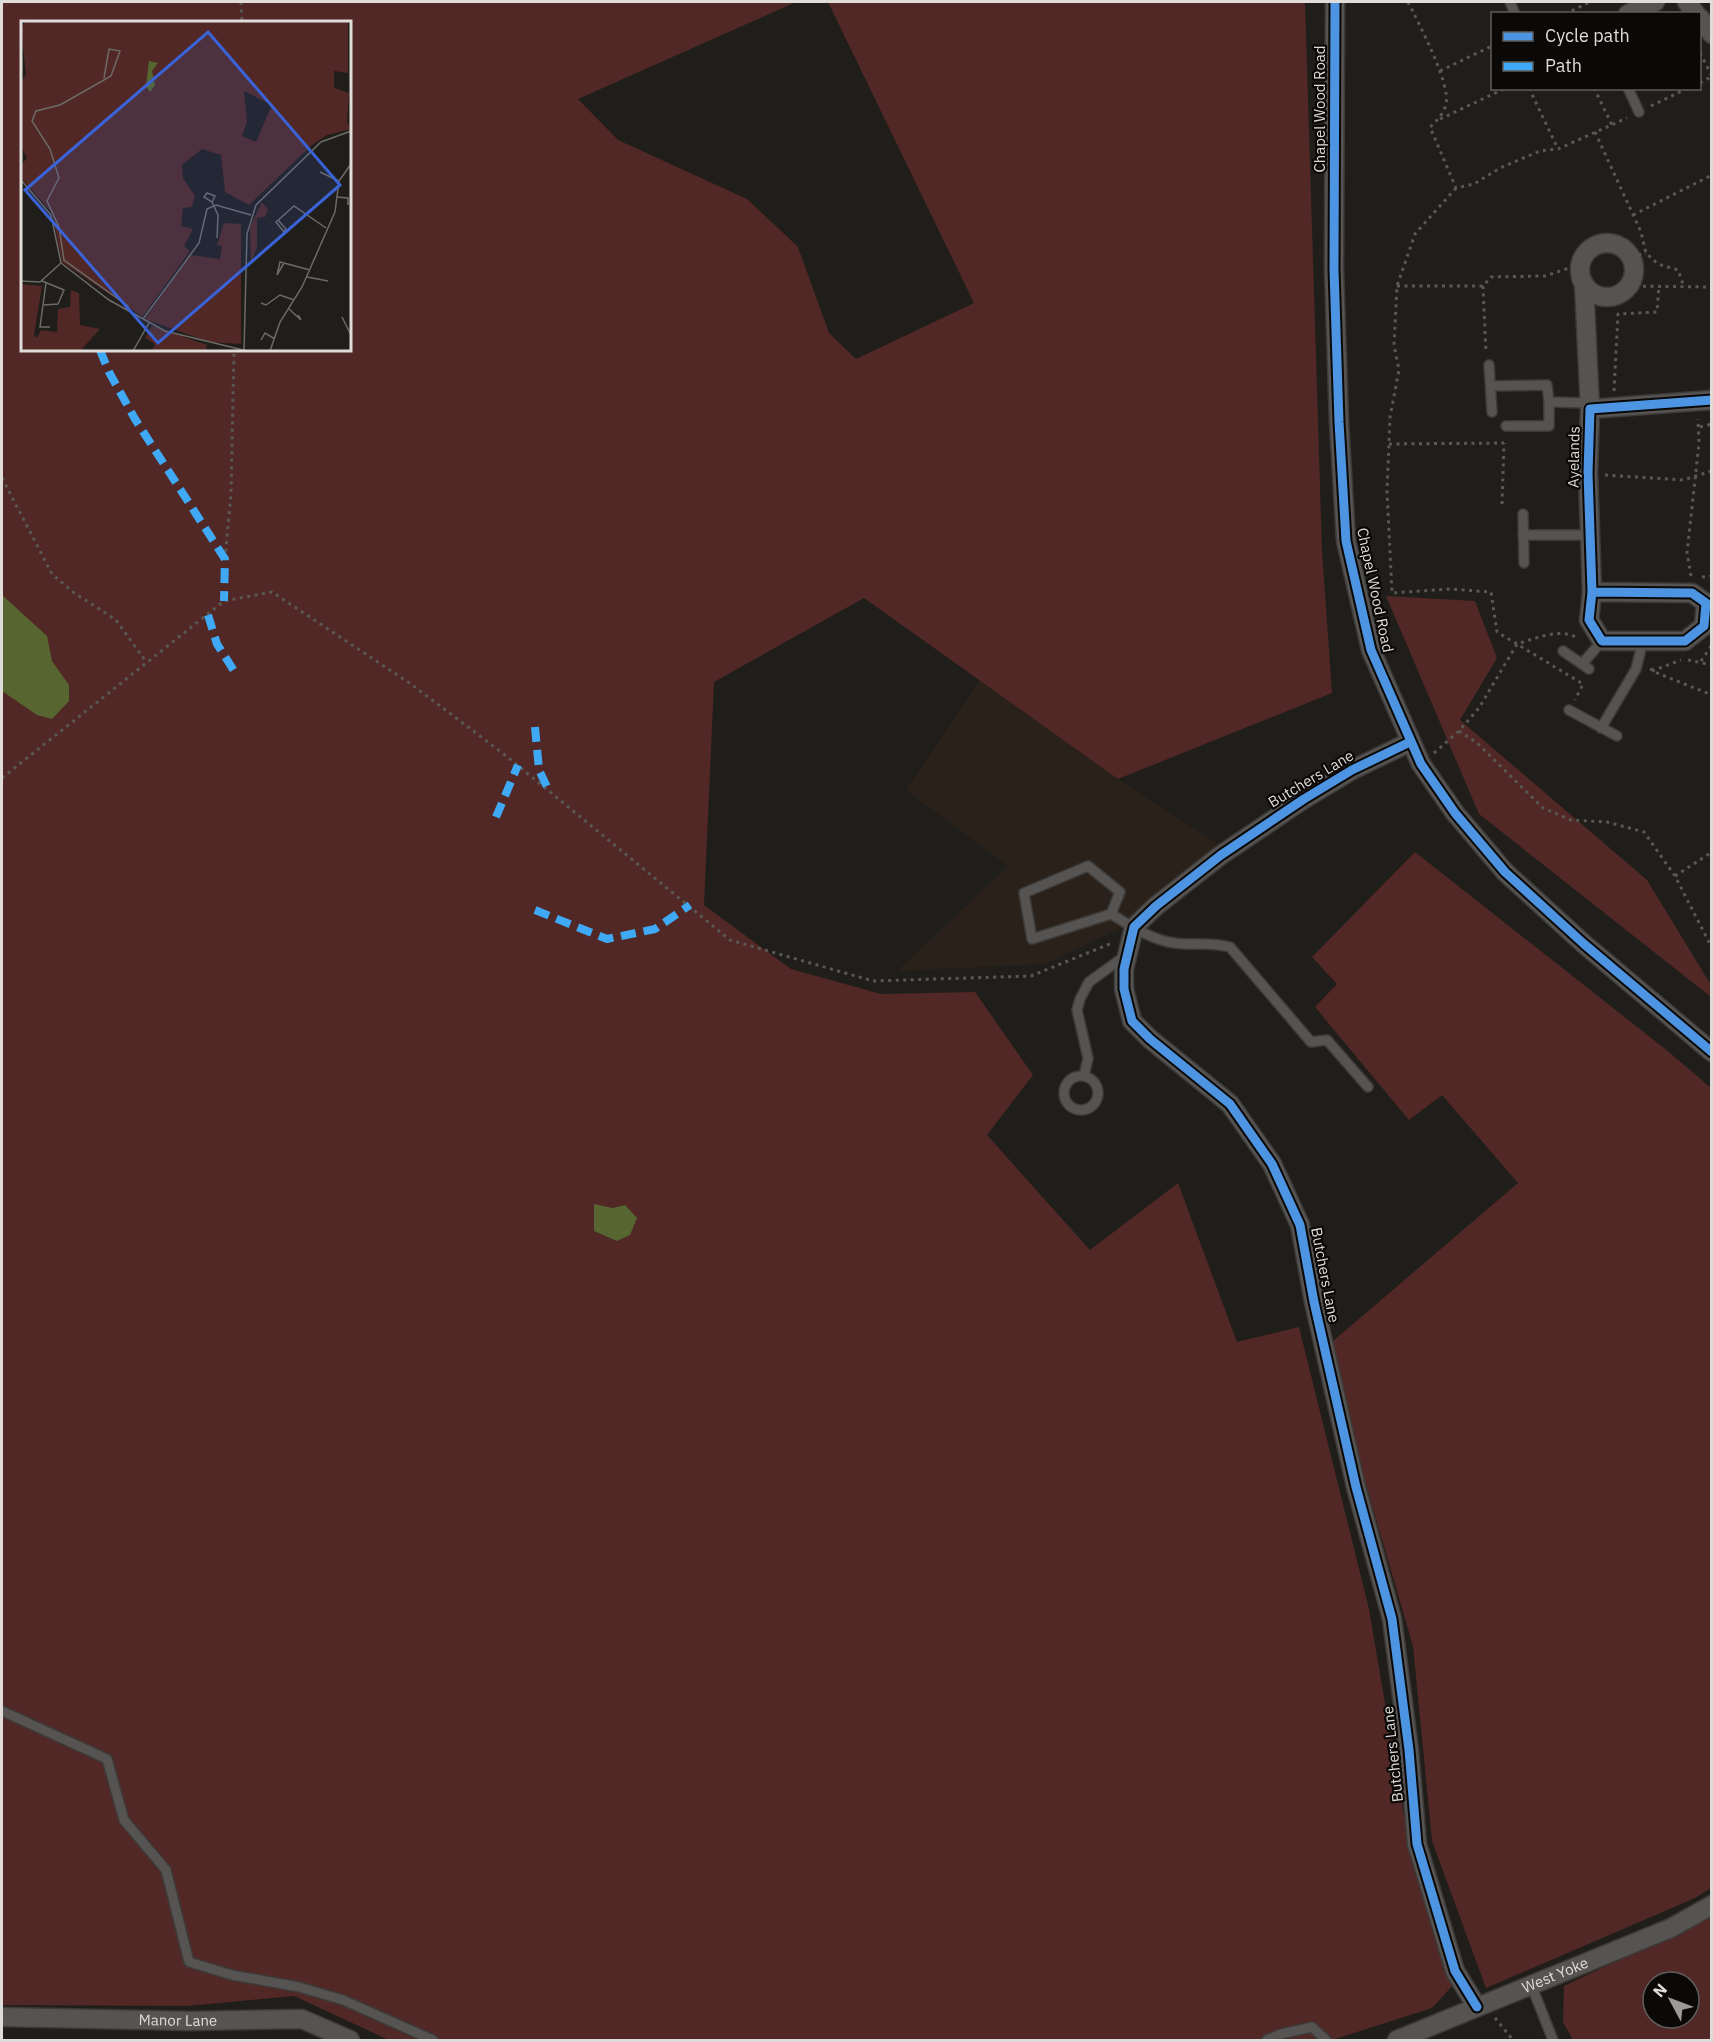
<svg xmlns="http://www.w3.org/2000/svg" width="1713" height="2042" viewBox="0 0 1713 2042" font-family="'IBM Plex Sans',sans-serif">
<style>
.built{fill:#2a221a}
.green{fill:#512825;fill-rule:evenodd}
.water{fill:#576631}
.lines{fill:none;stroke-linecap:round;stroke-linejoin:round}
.service-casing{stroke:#3d3a38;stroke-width:12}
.minor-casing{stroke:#3d3a38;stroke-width:21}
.path{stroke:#5a5856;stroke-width:3;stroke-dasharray:3 4.5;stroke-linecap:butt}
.service{stroke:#555452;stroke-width:9}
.minor{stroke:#555452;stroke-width:18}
.quiet{stroke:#3fa9f5;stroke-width:8;stroke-dasharray:15 8;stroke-linecap:butt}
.cycleway-casing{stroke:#0a0907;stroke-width:13}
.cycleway{stroke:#4d94e3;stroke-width:9}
.labels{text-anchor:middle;stroke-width:4.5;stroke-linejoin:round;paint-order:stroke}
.street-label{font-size:15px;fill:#dfdcd9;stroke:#0a0907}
.inset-road{fill:none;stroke:#6c6a67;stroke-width:1.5}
.view{fill:#3a63d8;fill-opacity:0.15;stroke:#3a63d8;stroke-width:3}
.inset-edge{fill:none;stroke:#dfdcd9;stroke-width:3}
</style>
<rect width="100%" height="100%" fill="#201e1b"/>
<!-- built -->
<path class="built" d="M980,680L1118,779L1221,846L1121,928L1046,964L897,971L1008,866L906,790Z"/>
<!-- green -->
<g class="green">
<path d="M2,2H796L578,99L618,140L747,199L798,247L829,333L856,359L974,303L828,2H1305L1322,551L1332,693L1118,779L864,598L714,682L704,905L791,969L881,994L975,992L1033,1075L987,1135L1090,1250L1178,1183L1237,1342L1299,1327L1369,1609L1411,1857L1453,1985L1432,2008L1332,2040H389L294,1996L187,2006L2,2005ZM22,22H350V350H22ZM594,1204L613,1208L594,1231Z"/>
<path d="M1386,596L1475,601L1497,658L1460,720L1647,880L1711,985V997L1479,814Z"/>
<path d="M1415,852L1669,1052L1711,1088V1888L1695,1898L1486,1988L1432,1841L1413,1646L1326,1347L1518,1183L1442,1095L1409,1120L1315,1007L1337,984L1312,957Z"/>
<path d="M1711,1916V2040H1573L1563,2022L1564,1986ZM1653,1982H1689V2018H1653Z"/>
</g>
<!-- water -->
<g class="water">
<path d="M2,595L47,636L52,661L69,685V701L52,719L37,715L2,691Z"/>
<path d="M594,1204L613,1208L625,1205L637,1218L630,1235L617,1241L594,1231Z"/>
</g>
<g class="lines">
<defs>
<g id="service">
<path d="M1510,2L1515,14"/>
<path d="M1628,88L1639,112"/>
<path d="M1489,365L1492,412"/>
<path d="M1491,386L1547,385L1549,402L1590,403"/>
<path d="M1506,426H1549V402"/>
<path d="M1523,514L1524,563"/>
<path d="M1523,535H1590"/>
<path d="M1563,651L1589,669"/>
<path d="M1582,664L1602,641"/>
<path d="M1569,710L1617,736"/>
<path d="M1601,728L1636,669L1643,641"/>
<path d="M1111,914L1120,892L1088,866L1024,893L1032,939L1111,914C1130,925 1151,940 1174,943C1195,946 1207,941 1230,947L1311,1042L1327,1040L1368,1087"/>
<path d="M1084,1076L1088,1058L1077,1010L1080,999L1089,982L1125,956"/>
<circle cx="1081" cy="1093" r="17"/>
<path d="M2,1711L107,1759L124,1820L166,1870L189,1962L232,1975L299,1987L343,2000L433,2040"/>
<path d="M1532,1987L1553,2040"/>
<path d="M1267,2040L1281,2034L1312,2027L1326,2040"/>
</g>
<g id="minor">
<path d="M1335,2L1334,270L1339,422L1346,541L1371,650L1421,764L1455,813L1505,872L1584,944L1712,1052"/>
<path d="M1687,2L1696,14"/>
<path d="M1628,14L1655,2"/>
<path d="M1700,18L1712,34"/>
<circle cx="1607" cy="270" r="27"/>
<path d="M1584,284L1590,409"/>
<path d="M1592,592L1692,593L1706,603L1704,626L1685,641H1602L1589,620L1592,592L1588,473L1590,409L1712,400"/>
<path d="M1410,742L1352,770L1304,799L1221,855L1156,906L1134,927L1124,969V989L1132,1021L1150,1039L1230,1104L1272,1164L1300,1225L1314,1302L1356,1487L1392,1619L1409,1750L1417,1844L1455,1971L1477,2007"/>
<path id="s1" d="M2,2017L191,2021L302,2019L350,2040"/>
<path id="s2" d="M1397,2040L1671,1928L1712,1905"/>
</g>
</defs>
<!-- service casing -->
<use href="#service" class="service-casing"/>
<!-- minor casing -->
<use href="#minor" class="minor-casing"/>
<!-- path -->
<g class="path">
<path d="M241,2L242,22"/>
<path d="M1408,2C1418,22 1451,84 1446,104C1444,113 1437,121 1430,127L1456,188L1474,184L1500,168L1540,151L1558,149L1627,118"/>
<path d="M1565,14L1590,2"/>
<path d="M1700,53L1712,76"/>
<path d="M1440,71L1492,46"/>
<path d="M1700,83L1711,77"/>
<path d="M1529,88L1558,149"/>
<path d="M1594,88L1612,125"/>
<path d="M1651,106L1688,88"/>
<path d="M1440,119L1506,88"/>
<path d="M1595,132L1641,232L1646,253L1658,264L1678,270L1684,287"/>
<path d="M1456,188L1415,234L1397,286L1394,345L1399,370L1390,417L1387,491L1392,593L1450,589L1491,592L1497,632L1517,644C1534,639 1561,627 1577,638"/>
<path d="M1633,215L1712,175"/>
<path d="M1631,257L1646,253"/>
<path d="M1397,286H1483L1491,277L1545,276L1581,264"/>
<path d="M1483,286L1486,353"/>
<path d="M1628,286L1712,287"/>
<path d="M1614,391L1618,314L1657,312L1659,286"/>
<path d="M1700,427L1712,424"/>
<path d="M1389,444L1504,443"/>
<path d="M1605,475L1683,480L1712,471"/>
<path d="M2,478L52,574L73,592L116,620L147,663"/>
<path d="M1502,504L1504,443"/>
<path d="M225,559L231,494L234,350"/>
<path d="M1691,576L1687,553L1699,443L1698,419"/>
<path d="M1702,577L1712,576"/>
<path d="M1688,660L1712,665"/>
<path d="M1701,661L1712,645"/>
<path d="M1651,668L1652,671L1712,695"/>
<path d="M1652,671L1681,660"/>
<path d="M1459,731L1477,743L1543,808L1571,820L1607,822L1644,832L1675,876L1712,948"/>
<path d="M1434,753L1459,731L1479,708L1517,644L1583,684L1575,700"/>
<path d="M2,778L224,601L272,592L411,684L505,755L730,940L873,981L1031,976L1112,943"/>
<path d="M1675,876L1712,852"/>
<path d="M1495,2018L1513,2040"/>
</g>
<!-- service -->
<use href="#service" class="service"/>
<!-- minor -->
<use href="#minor" class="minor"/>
<!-- quiet -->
<g class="quiet">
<path d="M100,350L109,372L135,419L225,559L224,601"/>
<path d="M208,615L217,644L236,674"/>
<path d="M535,727L539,770L548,789"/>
<path d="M496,817L518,765"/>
<path d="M535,910L607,939L655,929L690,905"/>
</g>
<defs>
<g id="cycleway">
<path d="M1335,2L1334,270L1339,422L1346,541L1371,650L1421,764L1455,813L1505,872L1584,944L1712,1052"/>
<path d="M1592,592L1692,593L1706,603L1704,626L1685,641H1602L1589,620L1592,592L1588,473L1590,409L1712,400"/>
<path d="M1410,742L1352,770L1304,799L1221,855L1156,906L1134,927L1124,969V989L1132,1021L1150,1039L1230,1104L1272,1164L1300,1225L1314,1302L1356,1487L1392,1619L1409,1750L1417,1844L1455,1971L1477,2007"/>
</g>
</defs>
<!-- cycleway casing -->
<use href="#cycleway" class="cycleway-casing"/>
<!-- cycleway -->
<use href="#cycleway" class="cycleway"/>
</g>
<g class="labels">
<!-- street labels -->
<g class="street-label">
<text transform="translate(1320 109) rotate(-90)" y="5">Chapel Wood Road</text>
<text transform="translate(1574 457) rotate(-89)" y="5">Ayelands</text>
<text transform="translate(1375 590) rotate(78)" y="5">Chapel Wood Road</text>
<text transform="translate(1311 779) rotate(-31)" y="5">Butchers Lane</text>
<text transform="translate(1325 1275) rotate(79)" y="5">Butchers Lane</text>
<text transform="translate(1393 1754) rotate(-96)" y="5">Butchers Lane</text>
<text dy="5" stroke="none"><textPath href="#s2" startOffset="171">West Yoke</textPath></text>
<text dy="5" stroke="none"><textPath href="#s1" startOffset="176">Manor Lane</textPath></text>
</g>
</g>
<!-- overview -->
<g transform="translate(21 21)">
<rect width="330" height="330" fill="#201e1b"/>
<path d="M5,0H327V52L313,50V67L328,72L326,101L330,108L306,114L291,124L228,184L204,171L200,134L181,128L161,144L162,157L174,175L171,186L162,187L160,205L172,208L163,225L169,230L122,295L119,294L41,241L31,192L0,157V144L6,137L0,125V61L5,54L0,7ZM223,70L251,84L235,121L221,115L226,101ZM241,181L247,189L244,196L236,197V226L230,243L229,206ZM203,202L220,203V323L188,321L124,298L169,234L199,238L201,225L196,224ZM0,263L21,265L13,314L16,317L20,309L36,311L37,288L49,286L50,269L58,272L59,304L79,308L59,330H0ZM131,305L186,324L185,330H131L134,323L124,317Z" fill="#512825" fill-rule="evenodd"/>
<path d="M128,40L137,42L131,50L134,64L129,71L125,65Z" fill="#576631"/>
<path class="inset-road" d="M83,57L88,28L99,30L90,55L39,84L15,90L11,100L29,128L38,157L26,180L38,206L43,239L107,285L106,290M299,151L318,160M0,159L30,194L40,242M315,176L327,177V184M191,181L194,175L186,172L183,176L191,181L197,194L196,217M314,191L318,160L330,143M257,199L265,208L263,211L255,201L273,185L305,207M40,242L88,279L144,310L226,330M263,242L256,254L259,241L289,249M286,256L307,260M0,260L19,261L40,242M21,260L43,269L37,283L23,284M25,262L19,306H29M240,282L245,284L259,274L273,279M268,288L280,299L277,294M122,298L178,222L186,188L195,184L230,194M323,300L321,296L330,314M240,319L244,312L254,318M112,330L128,302M223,330L226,213L235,184L300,121L330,110M249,330L259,301L281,266L314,191"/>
<path class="view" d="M187,11L319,164L137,322L4,169Z"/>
<rect width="330" height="330" class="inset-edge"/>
</g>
<!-- border -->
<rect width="1713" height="2042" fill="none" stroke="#dfdcd9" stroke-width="6"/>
<!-- legend -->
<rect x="1491" y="12" width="210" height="78" fill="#0a0907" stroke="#5f5d5b" stroke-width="1.5"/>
<rect x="1503" y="32" width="30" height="9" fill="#4d94e3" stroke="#5f5d5b" stroke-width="1.5"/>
<text x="1545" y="42" font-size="18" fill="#dfdcd9">Cycle path</text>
<rect x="1503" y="62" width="30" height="9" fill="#3fa9f5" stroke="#5f5d5b" stroke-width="1.5"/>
<text x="1545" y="72" font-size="18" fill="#dfdcd9">Path</text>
<!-- north arrow -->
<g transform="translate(1671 2000) rotate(311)"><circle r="28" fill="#0a0907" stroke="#5f5d5b" stroke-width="1.5"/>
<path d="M0-4.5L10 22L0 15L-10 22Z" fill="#9c9a96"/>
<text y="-9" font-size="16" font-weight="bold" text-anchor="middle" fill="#dfdcd9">N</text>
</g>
</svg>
